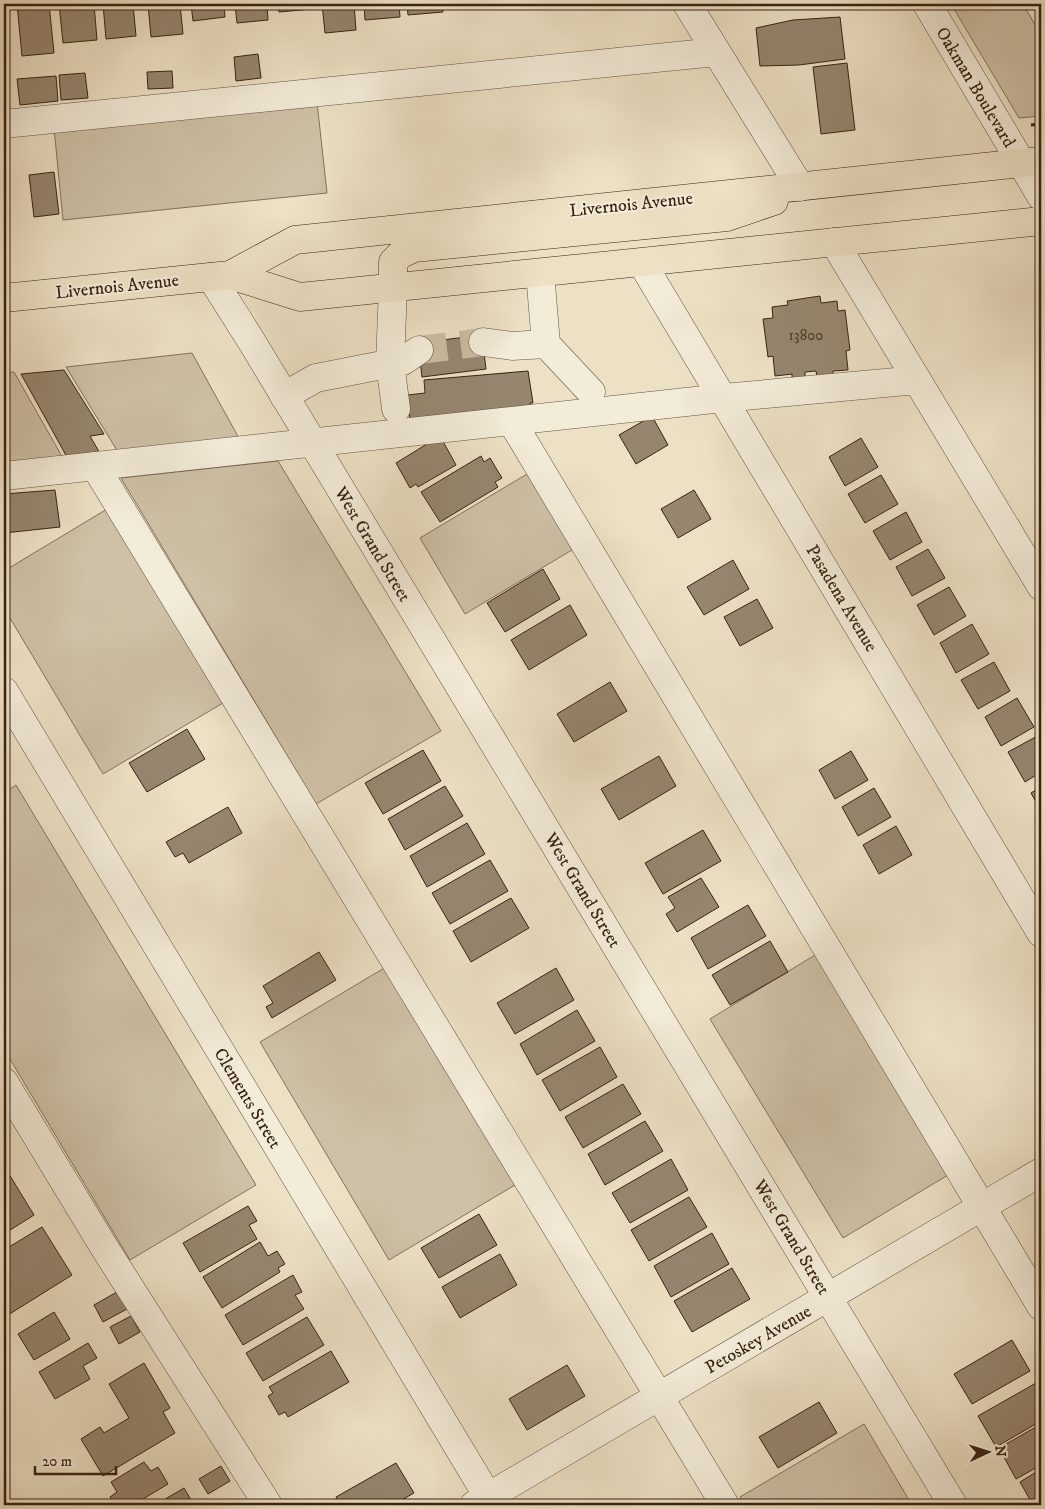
<svg xmlns="http://www.w3.org/2000/svg" width="1045" height="1509" viewBox="0 0 1045 1509" font-family="'IM FELL DW Pica',serif">
<style>
.green{fill:#cec1a7;stroke:#83725d}
.building{fill:#968670;stroke:#382313}
.lines{fill:none;stroke-linecap:round;stroke-linejoin:round}
.minor-tunnel{stroke:#c9bba1;stroke-width:28;stroke-dasharray:28 14;stroke-linecap:butt}
.minor-casing{stroke:#655240;stroke-width:29}
.major-casing{stroke:#382313;stroke-width:29}
.path{stroke:#382313;stroke-width:3;stroke-dasharray:4 2.5;stroke-linecap:butt}
.minor{stroke:#f3ecd9;stroke-width:28}
.major{stroke:#ede1c5;stroke-width:28}
.labels{text-anchor:middle;stroke-width:4;stroke-linejoin:round;paint-order:stroke}
.number-label{font-size:15px;fill:#503c2a}
.street-label{font-size:18px;fill:#382313;stroke:#f3ecd9}
</style>
<rect width="100%" height="100%" fill="#ede1c5"/>
<filter id="stains"><feTurbulence type="fractalNoise" baseFrequency=".004" numOctaves="4"/><feColorMatrix values="0 0 0 0 .2 0 0 0 0 .09 0 0 0 0 .02 0 0 0 .5 -.17"/></filter>
<radialGradient id="worn" r=".72"><stop offset=".6" stop-color="#630" stop-opacity="0"/><stop offset="1" stop-color="#630" stop-opacity=".3"/></radialGradient>
<!-- green -->
<g class="green">
<path d="M951,4H1023L1041,35V116L1019,118Z"/>
<path d="M317,102L327,193L63,220L54,128Z"/>
<path d="M192,353L240,440L118,452L66,367Z"/>
<path d="M14,372L64,460L4,464V373Z"/>
<path d="M278,461L441,731L316,804L121,478Z"/>
<path d="M532,471L577,547L465,614L420,538Z"/>
<path d="M112,506L228,700L103,774L4,608V571Z"/>
<path d="M16,785L256,1185L130,1260L4,1049V793Z"/>
<path d="M820,952L953,1172L843,1238L710,1019Z"/>
<path d="M386,967L515,1185L389,1260L260,1042Z"/>
<path d="M864,1424L912,1505H745L740,1497Z"/>
</g>
<!-- building -->
<g class="building">
<path d="M4,4H6L9,38H4Z"/>
<path d="M17,4H49L54,53L22,56Z"/>
<path d="M59,4H94L97,40L63,43Z"/>
<path d="M103,4H133L136,36L106,39Z"/>
<path d="M148,4H180L183,34L151,37Z"/>
<path d="M191,4H224L225,17L193,21Z"/>
<path d="M235,4H267L268,20L237,23Z"/>
<path d="M278,4H311L312,9L279,12Z"/>
<path d="M322,4H354L356,30L325,33Z"/>
<path d="M364,4H399L400,17L365,20Z"/>
<path d="M407,4H442L443,12L408,15Z"/>
<path d="M840,17L845,59L799,65L760,66L756,28L793,20Z"/>
<path d="M258,54L261,78L236,81L234,57Z"/>
<path d="M847,63L855,130L821,134L813,67Z"/>
<path d="M172,71L173,88L148,89L147,72Z"/>
<path d="M85,73L88,98L61,100L59,75Z"/>
<path d="M56,76L58,101L20,105L17,79Z"/>
<path d="M54,172L59,214L34,217L29,175Z"/>
<path d="M820,296L821,303L837,301L838,311L845,310L850,350L846,351L848,370L833,371V375L817,377L816,371L805,372V378L792,380V374L775,376L773,356L768,357L763,319L773,318L772,307L788,305L787,301Z"/>
<path d="M482,335L486,369L422,377L418,343Z"/>
<path d="M64,370L104,434L90,436L101,455L68,459L21,374Z"/>
<path d="M528,371L533,403H530L531,410L410,421L408,395L425,393L424,380Z"/>
<path d="M652,416L668,445L636,464L619,435Z"/>
<path d="M440,436L456,465L418,487L416,484L410,488L396,463Z"/>
<path d="M861,438L878,467L845,486L829,457Z"/>
<path d="M481,456L484,462L490,458L502,478L495,482L498,487L440,522L421,492Z"/>
<path d="M881,475L898,504L865,523L848,494Z"/>
<path d="M55,490L60,527L4,533V494Z"/>
<path d="M694,490L711,519L678,538L661,509Z"/>
<path d="M906,512L922,542L890,560L873,531Z"/>
<path d="M928,549L945,578L912,596L896,567Z"/>
<path d="M733,560L749,589L704,615L687,587Z"/>
<path d="M543,569L560,599L505,632L487,603Z"/>
<path d="M949,587L966,616L934,635L917,605Z"/>
<path d="M757,599L773,628L740,646L724,617Z"/>
<path d="M570,605L587,635L529,670L511,640Z"/>
<path d="M972,624L989,654L956,673L940,643Z"/>
<path d="M994,662L1010,691L978,709L961,680Z"/>
<path d="M610,682L627,711L574,742L557,714Z"/>
<path d="M1017,698L1034,727L1001,746L985,717Z"/>
<path d="M187,729L205,759L147,792L129,763Z"/>
<path d="M1041,734V772L1025,782L1008,752Z"/>
<path d="M423,750L441,781L383,814L365,783Z"/>
<path d="M851,751L868,780L835,799L819,770Z"/>
<path d="M659,756L676,786L619,820L601,789Z"/>
<path d="M445,786L463,816L405,850L388,819Z"/>
<path d="M1041,787V811L1031,793Z"/>
<path d="M874,788L891,817L858,836L842,807Z"/>
<path d="M228,807L242,833L189,863L183,853L175,857L166,842Z"/>
<path d="M467,823L485,854L427,887L410,856Z"/>
<path d="M896,826L912,855L879,874L863,845Z"/>
<path d="M703,830L721,861L663,894L645,863Z"/>
<path d="M490,860L508,891L450,924L432,893Z"/>
<path d="M701,878L719,907L677,932L666,914L675,908L668,897Z"/>
<path d="M511,898L529,928L471,962L453,931Z"/>
<path d="M748,905L766,936L708,969L691,938Z"/>
<path d="M770,941L788,972L730,1005L712,975Z"/>
<path d="M319,952L336,980L272,1018L266,1007L273,1003L263,986Z"/>
<path d="M556,968L574,1000L515,1034L497,1003Z"/>
<path d="M577,1010L595,1041L537,1075L520,1044Z"/>
<path d="M600,1047L617,1077L560,1111L542,1080Z"/>
<path d="M623,1084L641,1114L583,1148L565,1117Z"/>
<path d="M645,1121L663,1151L605,1185L588,1154Z"/>
<path d="M671,1159L688,1190L630,1223L612,1193Z"/>
<path d="M4,1166L34,1215L4,1234Z"/>
<path d="M689,1197L707,1227L649,1261L631,1230Z"/>
<path d="M248,1206L257,1221L249,1225L257,1239L200,1272L183,1243Z"/>
<path d="M479,1214L497,1245L439,1278L421,1248Z"/>
<path d="M42,1227L72,1275L8,1315L4,1307V1250Z"/>
<path d="M712,1233L729,1264L671,1297L654,1266Z"/>
<path d="M260,1242L268,1256L277,1251L285,1264L278,1268L280,1272L222,1308L203,1277Z"/>
<path d="M500,1254L517,1285L460,1318L442,1287Z"/>
<path d="M732,1268L750,1299L692,1332L674,1301Z"/>
<path d="M293,1275L302,1292L295,1295L304,1309L243,1345L225,1315Z"/>
<path d="M117,1292L127,1309L103,1322L94,1305Z"/>
<path d="M54,1312L70,1339L34,1360L18,1334Z"/>
<path d="M131,1316L140,1332L119,1344L110,1327Z"/>
<path d="M307,1317L324,1345L263,1381L246,1353Z"/>
<path d="M1012,1340L1030,1371L972,1404L954,1374Z"/>
<path d="M88,1343L97,1358L83,1366L90,1379L55,1399L39,1372Z"/>
<path d="M331,1351L349,1382L288,1417L285,1412L279,1415L268,1396L273,1393L269,1387Z"/>
<path d="M144,1363L170,1408L163,1412L175,1433L103,1476L81,1439L100,1427L104,1433L129,1418L109,1384Z"/>
<path d="M567,1365L585,1396L527,1430L509,1399Z"/>
<path d="M1036,1383L1041,1391V1421L996,1447L978,1416Z"/>
<path d="M819,1402L837,1433L778,1468L759,1437Z"/>
<path d="M1041,1424V1465L1016,1479L999,1448Z"/>
<path d="M144,1462L151,1471L158,1467L168,1484L133,1505H115L110,1497L117,1492L111,1482Z"/>
<path d="M396,1463L414,1493L393,1505H340L336,1497Z"/>
<path d="M221,1466L230,1481L208,1494L199,1479Z"/>
<path d="M1041,1469V1505H1033L1020,1482Z"/>
<path d="M184,1488L194,1505H155Z"/>
</g>
<g class="lines">
<!-- minor-tunnel -->
<path class="minor-tunnel" d="M419,350L483,342"/>
<defs>
<g id="minor">
<path d="M687,4L800,187"/>
<path d="M927,4L1041,196"/>
<path d="M4,124L716,52"/>
<path d="M834,242L1041,586"/>
<path d="M642,263L1041,933"/>
<path d="M540,273L546,344L591,392"/>
<path d="M211,277L252,342L953,1505"/>
<path d="M393,288L390,363L396,409"/>
<path d="M483,342L512,346L546,344"/>
<path d="M284,396L316,378L403,361L419,350"/>
<path d="M512,422L1041,1306"/>
<path d="M95,466L725,1505"/>
<path d="M4,476L723,398L917,380"/>
<path d="M4,691L493,1505"/>
<path d="M4,1082L104,1247L268,1505"/>
<path d="M474,1505L1041,1172"/>
</g>
<g id="major">
<path d="M230,275L300,297L1041,221"/>
<path d="M393,288V262L401,254L414,248L727,217L774,201"/>
<path d="M4,298L230,275L295,240L1041,161"/>
</g>
</defs>
<!-- minor casing -->
<use href="#minor" class="minor-casing"/>
<!-- major casing -->
<use href="#major" class="major-casing"/>
<!-- path -->
<path class="path" d="M1031,125L1041,124"/>
<!-- minor -->
<use href="#minor" class="minor"/>
<!-- major -->
<use href="#major" class="major"/>
</g>
<g class="labels">
<!-- number labels -->
<g class="number-label">
<text x="806" y="340">13800</text>
</g>
<!-- street labels -->
<g class="street-label">
<text transform="translate(976 87) rotate(59)" y="6">Oakman Boulevard</text>
<text transform="translate(631 204) rotate(-6)" y="6">Livernois Avenue</text>
<text transform="translate(117 286) rotate(-6)" y="6">Livernois Avenue</text>
<text transform="translate(373 544) rotate(59)" y="6">West Grand Street</text>
<text transform="translate(842 598) rotate(59)" y="6">Pasadena Avenue</text>
<text transform="translate(583 890) rotate(59)" y="6">West Grand Street</text>
<text transform="translate(248 1098) rotate(59)" y="6">Clements Street</text>
<text transform="translate(792 1237) rotate(59)" y="6">West Grand Street</text>
<text transform="translate(758 1339) rotate(-30)" y="6">Petoskey Avenue</text>
</g>
</g>
<!-- margin -->
<rect width="1045" height="1509" fill="none" stroke="#ede1c5" stroke-width="20"/>
<rect x="5" y="5" width="1035" height="1499" fill="none" stroke="#382313" stroke-width="2.5"/>
<rect x="10" y="10" width="1025" height="1489" fill="none" stroke="#382313"/>
<!-- north arrow -->
<g transform="translate(988 1452) rotate(86)" stroke="#f3ecd9" stroke-width="4" paint-order="stroke">
<path d="M0-4L9 19L0 12L-9 19Z" fill="#382313"/>
<text y="-8" font-size="14" font-weight="bold" text-anchor="middle" fill="#382313">N</text>
</g>
<!-- scale -->
<path d="M35 1466v8h81v-8" fill="none" stroke="#382313" stroke-width="2.5"/>
<text x="42" y="1466" font-size="15" fill="#382313" stroke="#f3ecd9" stroke-width="4" paint-order="stroke">20 m</text>
<rect width="100%" height="100%" filter="url(#stains)"/>
<rect width="100%" height="100%" fill="url(#worn)"/>
</svg>
